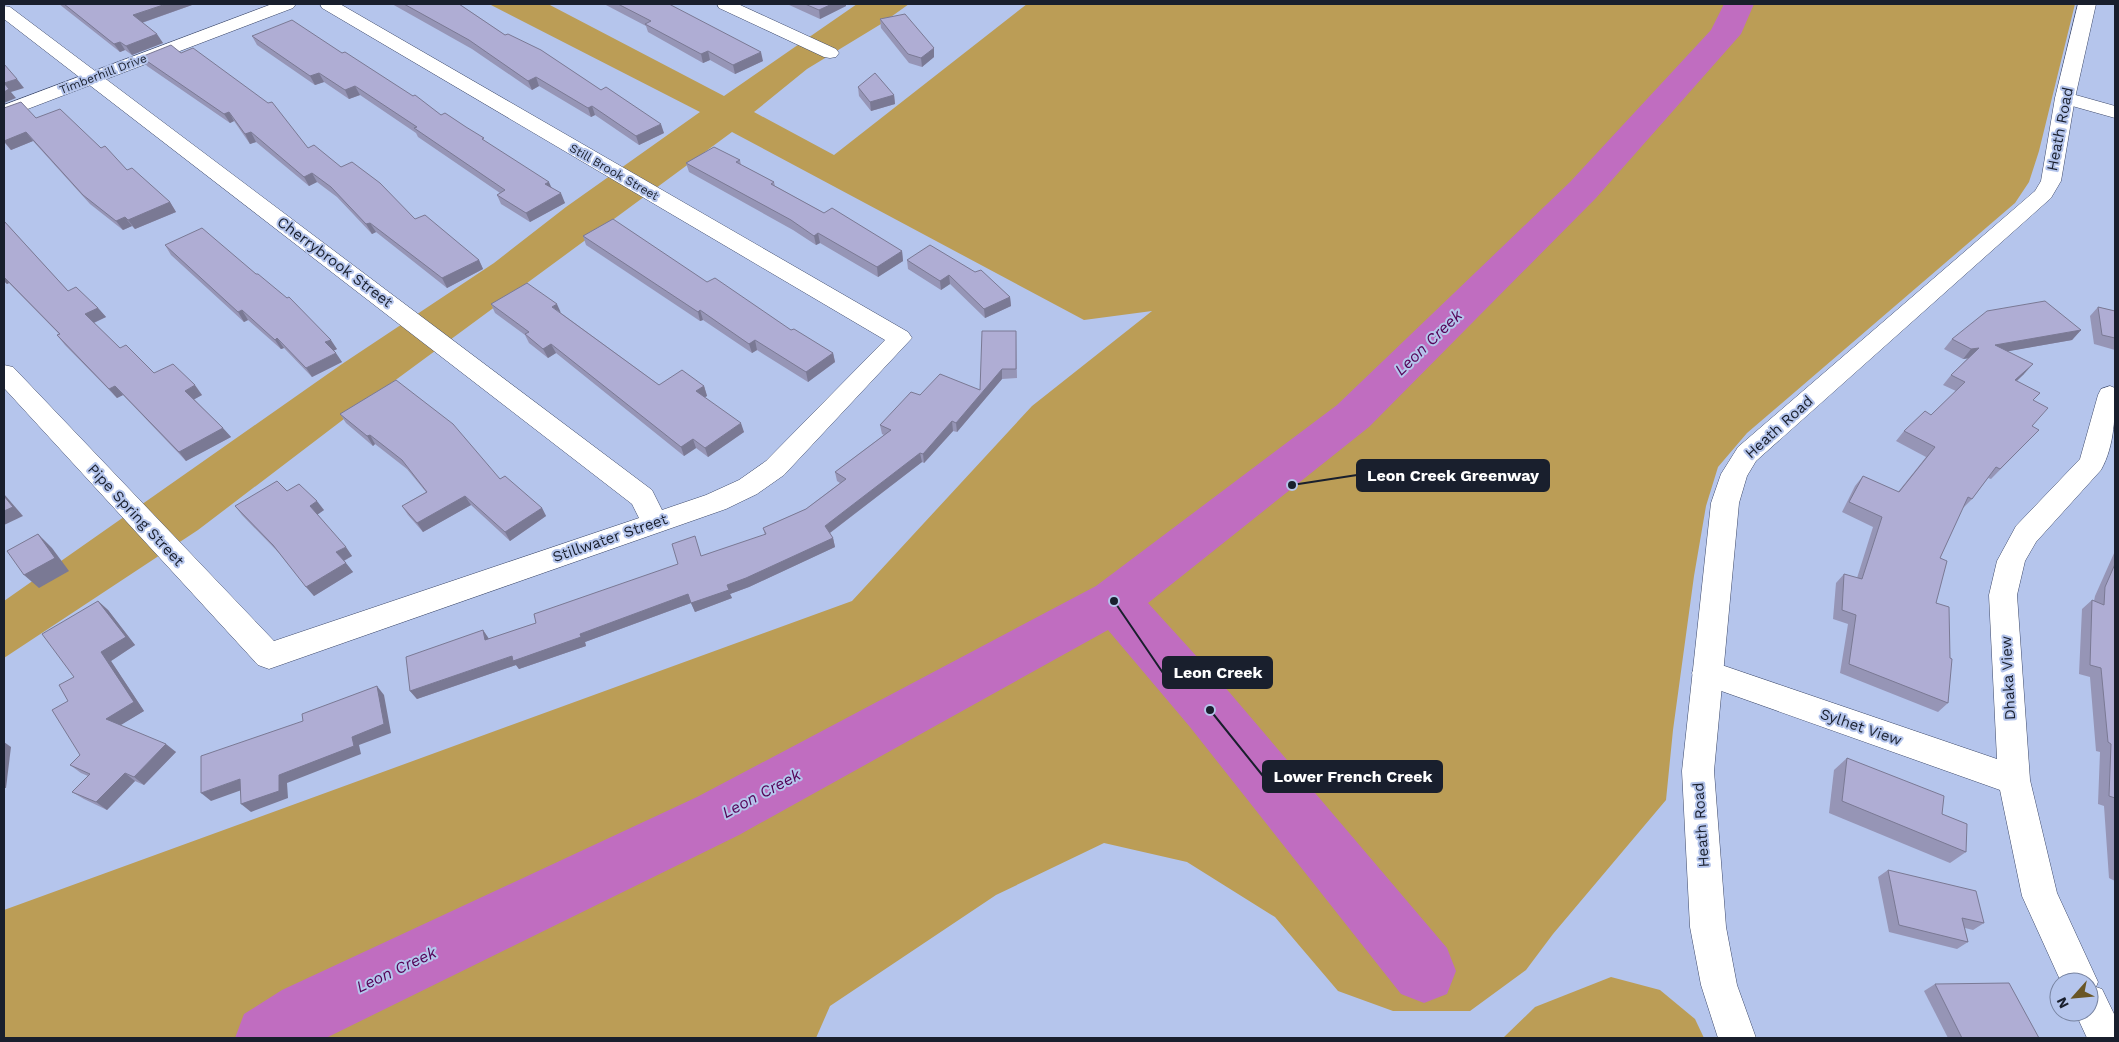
<svg xmlns="http://www.w3.org/2000/svg" width="2119" height="1042" viewBox="0 0 2119 1042" font-family="'Work Sans',sans-serif">
<style>
.green{fill:#bb9d56}
.lines{fill:none;stroke-linecap:round;stroke-linejoin:round}
.river{fill:#c06dc0;fill-rule:evenodd}
.minor-casing{stroke:#3e4a6b;stroke-width:1}
.tertiary-casing{stroke:#3e4a6b;stroke-width:1}
.minor{fill:#fff;fill-rule:evenodd}
.tertiary{fill:#fff;fill-rule:evenodd}
.wall{fill:#9695b6}
.shaded-wall{fill:#7a7994}
.building{fill:#afadd4;stroke:#7a7994}
.labels{text-anchor:middle;stroke-width:4;stroke-linejoin:round;paint-order:stroke}
.far-street-label{font-size:12px;fill:#191f2d;stroke:#b5c5ec}
.street-label{font-size:15px;fill:#191f2d;stroke:#b5c5ec}
.water-label{font-size:16px;font-style:italic;fill:#540256;stroke:#b5c5ec}
.leader{fill:none;stroke:#191f2d;stroke-width:2}
.callout-dot{fill:#191f2d;stroke:#b5c5ec;stroke-width:2}
.callout{fill:#191f2d;stroke:#191f2d;stroke-width:2}
.callout-label{font-size:16px;text-anchor:middle;font-weight:bold;fill:#fff}
</style>
<rect width="100%" height="100%" fill="#b5c5ec"/>
<!-- green -->
<g class="green">
<path d="M489,4H548L724,96L857,4H909L881,24L807,69L754,112L834,155L1027,4H2075L2039,151L2029,182L2015,203L1747,433L1718,467L1706,506L1694,576L1673,730L1666,800L1553,934L1526,970L1470,1011H1393L1338,991L1275,917L1187,862L1104,843L996,895L830,1006L816,1038H4V910L852,601L1032,406L1152,311L1084,320L732,132L382,390L198,530L4,658V601L342,364L494,263L566,207L700,112Z"/>
<path d="M1611,977L1660,990L1695,1019L1704,1038H1503L1535,1007Z"/>
</g>
<g class="lines">
<!-- river -->
<path class="river" d="M1724,4H1754L1741,34L1596,198L1369,427L1148,603L1230,693L1447,948L1456,971L1447,994L1424,1003L1401,994L1190,727L1108,630L739,835L326,1038H235L244,1014L282,990L697,797L1096,586L1337,405L1570,182L1711,30Z"/>
<defs>
<g id="minor">
<path d="M320,4H340L908,332L912,338L784,475L757,494L726,509L269,669L258,665L4,388V365L13,367L274,641L639,518L632,504L4,19V6L10,7L652,490L662,510L706,495L739,480L766,461L885,340L322,8Z"/>
<path d="M717,4H738L836,49L839,53L836,57L830,58L824,57L719,8Z"/>
<path d="M2065,92L2115,106V118L2058,102L2055,98L2058,94Z"/>
<path d="M2110,386L2115,388C2115,415 2115,445 2101,470L2036,542L2025,561L2017,595L2030,780L2057,893L2098,982L2096,987L2102,989L2115,1016V1038H2087L2075,1012H2089V982H2061L2022,896L2000,790L1696,682L1692,673L1696,664L1707,660L1997,759L1989,595L1997,561L2016,526L2080,459L2098,395L2101,389Z"/>
</g>
<g id="tertiary">
<path d="M272,4H296L293,8L4,118V105Z"/>
<path d="M2078,4H2096L2075,98L2061,181L2051,198L1756,461L1747,476L1739,503L1714,771L1726,927L1737,985L1756,1038H1718L1701,985L1690,927L1682,771L1711,503L1721,474L1738,447L2035,191L2041,181L2055,98Z"/>
</g>
</defs>
<!-- minor casing -->
<use href="#minor" class="minor-casing"/>
<!-- tertiary casing -->
<use href="#tertiary" class="tertiary-casing"/>
<!-- minor -->
<use href="#minor" class="minor"/>
<!-- tertiary -->
<use href="#tertiary" class="tertiary"/>
</g>
<!-- wall -->
<g class="wall">
<path d="M59,4H191L192,5L142,23L163,43L132,55L125,50L120,52Z"/>
<path d="M392,4H459L505,35L664,133L639,145L595,115L591,117L539,86L532,90L472,49Z"/>
<path d="M604,4H669L763,61L735,74L710,60L703,63L648,32L646,26Z"/>
<path d="M787,4H846V6L820,19Z"/>
<path d="M880,19L934,57L922,67L909,63L881,28Z"/>
<path d="M252,36L342,53L441,115L485,141L552,188L565,203L530,222L501,204L497,195L500,193L418,137L416,133L360,95L349,99L324,82L315,85L257,45Z"/>
<path d="M141,57L308,148L341,167L415,219L479,260L483,269L447,288L376,232L372,234L337,197L317,182L309,186L256,142L250,144L234,121L230,123L147,66Z"/>
<path d="M858,87L894,95L895,104L871,111L859,96Z"/>
<path d="M4,108L36,118L101,148L127,170L170,202L176,212L135,229L132,226L123,230L90,204L33,141L11,150L4,142Z"/>
<path d="M740,160L741,165L774,182L775,186L824,213L902,251L903,261L878,277L820,243L816,245L793,230L689,172L686,163Z"/>
<path d="M4,221L68,291L98,308L106,317L94,323L120,348L154,373L202,395L194,399L231,437L186,461L123,395L117,398L65,345L57,335L59,334L9,283L7,284L4,281Z"/>
<path d="M583,236L707,282L791,330L833,353L835,362L808,382L757,350L752,353L703,320L700,321L586,245Z"/>
<path d="M165,245L337,349L333,351L342,362L312,377L284,348L281,349L248,320L244,322L171,255Z"/>
<path d="M907,260L1010,297L1011,306L985,318L950,284L941,290L908,269Z"/>
<path d="M491,304L561,313L659,385L704,386L707,396L704,397L744,432L708,457L696,448L684,456L556,353L548,358L529,343L525,335L495,313Z"/>
<path d="M2098,307L2115,311V350L2094,344L2090,316Z"/>
<path d="M2081,330L2072,340L2008,351L2024,374L2017,381L2033,400L2032,426L2039,430L1991,479L1988,478L1972,499L1962,509L1940,558L1936,603L1948,703L1938,712L1840,673L1848,624L1833,619L1836,583L1844,574L1857,578L1873,527L1842,512L1855,486L1863,476L1898,492L1926,457L1896,441L1904,431L1931,415L1956,391L1943,385L1951,375L1968,358L1963,359L1944,349L1952,339Z"/>
<path d="M1016,331L1017,378L1002,379L957,432L953,431L924,463L922,462L830,533L833,538L835,547L749,587L730,594L732,598L695,612L691,603L585,642L586,646L519,669L516,665L417,699L410,691L483,630L489,639L536,623L702,556L765,535L763,528L806,509L840,483L837,481L835,472L884,435L882,434L880,425L920,395L980,390Z"/>
<path d="M340,414L500,479L542,508L546,516L510,541L471,505L423,532L408,515L402,506L426,492L407,469L375,444L373,446L346,423Z"/>
<path d="M287,491L324,510L317,514L352,556L344,561L353,572L314,596L279,553L242,515L235,506Z"/>
<path d="M2115,551V881L2109,878L2104,806L2098,804L2100,752L2096,751L2090,677L2079,674L2082,609L2092,600L2094,601L2095,596Z"/>
<path d="M98,601L108,610L135,645L111,661L144,711L120,725L176,752L144,785L135,781L107,810L84,799L72,792L88,776L81,773L70,765L80,755L68,701Z"/>
<path d="M1847,758L1942,814L1966,852L1950,863L1829,813L1834,770Z"/>
<path d="M1888,870L1984,923L1973,930L1965,928L1968,942L1957,949L1889,932L1878,877Z"/>
<path d="M1935,984L2039,1038H1948L1924,991Z"/>
</g>
<!-- shaded-wall -->
<g class="shaded-wall">
<path d="M166,4H191L192,5L138,24L133,15Z"/>
<path d="M832,4H846V6L820,19L819,10Z"/>
<path d="M157,34L163,43L132,55L126,46Z"/>
<path d="M120,42L125,50L120,52L114,44Z"/>
<path d="M934,48V57L922,67L921,58Z"/>
<path d="M708,51L710,60L703,63L701,54Z"/>
<path d="M761,52L763,61L735,74L733,65Z"/>
<path d="M319,73L324,82L315,85L310,76Z"/>
<path d="M536,77L539,86L532,90L528,81Z"/>
<path d="M17,79L24,88L11,92L16,98L4,103V83Z"/>
<path d="M355,86L360,95L349,99L345,90Z"/>
<path d="M894,95L895,104L871,111L870,102Z"/>
<path d="M592,106L595,115L591,117L588,108Z"/>
<path d="M229,112L234,121L230,123L224,114Z"/>
<path d="M661,124L664,133L639,145L636,136Z"/>
<path d="M26,132L33,141L11,150L4,141Z"/>
<path d="M251,132L256,142L250,144L245,134Z"/>
<path d="M312,173L317,182L309,186L304,177Z"/>
<path d="M549,182L553,191L545,184Z"/>
<path d="M561,193L565,203L530,222L526,213Z"/>
<path d="M170,202L176,212L135,229L128,220Z"/>
<path d="M125,217L132,226L123,230L116,221Z"/>
<path d="M370,223L376,232L372,234L366,224Z"/>
<path d="M818,233L820,243L816,245L814,236Z"/>
<path d="M902,251L903,261L878,277L877,267Z"/>
<path d="M479,260L483,269L447,288L442,278Z"/>
<path d="M949,275L950,284L941,290L940,281Z"/>
<path d="M4,277L9,283L7,284L4,281Z"/>
<path d="M1010,297L1011,306L985,318L984,309Z"/>
<path d="M557,304L561,313L552,307Z"/>
<path d="M98,308L106,317L93,323L85,314Z"/>
<path d="M242,310L248,320L244,322L238,312Z"/>
<path d="M700,310L703,320L700,321L698,312Z"/>
<path d="M2081,330L2072,340L1987,355L1995,345Z"/>
<path d="M277,338L284,348L281,349L275,340Z"/>
<path d="M331,340L337,349L331,352L325,342Z"/>
<path d="M755,340L757,350L752,353L749,344Z"/>
<path d="M551,344L556,353L548,358L543,349Z"/>
<path d="M1979,348L1971,358L1963,359L1971,349Z"/>
<path d="M336,353L342,362L312,377L306,368Z"/>
<path d="M833,353L835,362L808,382L806,372Z"/>
<path d="M2033,364L2024,374L2006,390L2015,380Z"/>
<path d="M1002,369V379L957,432L956,423Z"/>
<path d="M195,385L202,395L193,400L185,391Z"/>
<path d="M115,386L123,395L117,398L109,389Z"/>
<path d="M704,386L707,396L699,401L696,391Z"/>
<path d="M952,421L953,431L924,463L923,454Z"/>
<path d="M741,423L744,432L708,457L705,448Z"/>
<path d="M223,428L231,437L186,461L179,452Z"/>
<path d="M370,435L375,444L373,446L367,436Z"/>
<path d="M693,439L696,448L684,456L681,447Z"/>
<path d="M920,453L922,462L827,535L825,526Z"/>
<path d="M4,494L23,516L4,525Z"/>
<path d="M465,496L471,505L423,532L417,523Z"/>
<path d="M317,501L324,510L317,515L310,506Z"/>
<path d="M542,508L546,516L510,541L505,532Z"/>
<path d="M38,534L52,548L69,571L39,588L24,575Z"/>
<path d="M833,538L835,547L749,587L730,594L732,598L695,612L691,603L585,642L586,646L519,669L516,665L417,699L410,691L512,656L580,634L688,594L727,585Z"/>
<path d="M346,547L352,556L343,561L336,552Z"/>
<path d="M346,563L353,572L314,596L306,587Z"/>
<path d="M98,601L108,610L135,645L111,661L144,711L116,728L106,719L101,652Z"/>
<path d="M483,630L489,639L485,640Z"/>
<path d="M377,686L384,695L391,733L359,745L361,754L287,783L288,798L251,812L241,804L279,775L352,737Z"/>
<path d="M4,742L11,747L6,788H4Z"/>
<path d="M166,744L176,752L144,785L134,777Z"/>
<path d="M125,773L135,781L107,810L96,802Z"/>
<path d="M240,779L250,787L211,801L201,793Z"/>
</g>
<!-- building -->
<g class="building">
<path d="M64,4H166L133,15L157,34L126,46L120,42L114,44Z"/>
<path d="M404,4H459L505,35L508,34L541,50L601,90L606,87L661,124L636,136L592,106L588,108L536,77L528,81L469,40Z"/>
<path d="M618,4H669L761,52L733,65L708,51L701,54L645,24L651,21Z"/>
<path d="M805,4H832L819,10Z"/>
<path d="M905,14L934,48L921,58L908,54L880,19Z"/>
<path d="M292,20L342,53L345,52L413,96L415,95L441,115L445,113L466,127L484,138L482,139L549,182L545,184L561,193L526,213L497,195L505,190L414,128L417,127L355,86L345,90L319,73L310,76L252,36Z"/>
<path d="M171,45L181,53L193,48L268,103L272,102L308,148L314,145L341,167L352,162L380,183L415,219L425,215L479,260L442,278L370,223L366,224L331,187L312,173L304,177L251,132L245,134L229,112L224,114L141,57Z"/>
<path d="M4,64L17,79L4,83Z"/>
<path d="M875,73L894,95L870,102L858,87Z"/>
<path d="M4,83L9,89L4,92Z"/>
<path d="M21,102L36,118L60,109L101,148L105,146L127,170L132,168L170,202L128,220L125,217L116,221L83,195L26,132L4,141V108Z"/>
<path d="M714,147L740,160L736,162L774,182L771,184L824,213L832,208L902,251L877,267L818,233L814,236L791,220L686,163Z"/>
<path d="M613,219L707,282L715,278L791,330L794,329L833,353L806,372L755,340L749,344L700,310L698,312L583,236Z"/>
<path d="M4,221L68,291L76,287L98,308L85,314L120,348L126,345L154,373L173,364L195,385L185,391L223,428L179,452L115,386L109,389L57,335L60,334L4,277Z"/>
<path d="M202,228L256,274H258L287,298L289,297L331,340L325,342L336,353L306,368L277,338L275,340L242,310L238,312L165,245Z"/>
<path d="M930,245L975,272L981,270L1010,297L984,309L949,275L940,281L907,260Z"/>
<path d="M527,283L557,304L552,307L659,385L682,370L704,386L696,391L741,423L705,448L693,439L681,447L551,344L543,349L525,334L529,332L491,304Z"/>
<path d="M2045,301L2081,330L1995,345L2033,364L2015,380L2040,393L2033,400L2048,408L2032,426L2039,430L2000,469L1996,467L1972,499L1968,497L1940,558L1947,561L1936,603L1949,607L1950,658L1952,659L1948,703L1849,664L1856,615L1842,610L1844,574L1862,579L1882,517L1849,502L1863,476L1899,492L1935,447L1904,431L1925,411L1931,415L1965,382L1951,375L1979,348L1971,349L1952,339L1987,311Z"/>
<path d="M2098,307L2115,311V338L2102,335Z"/>
<path d="M982,331H1016V369H1002L956,423L952,421L923,454L920,453L825,526L833,538L746,578L727,585L729,590L691,603L688,594L580,634L581,637L513,661L512,656L410,691L406,657L483,630L485,640L536,623L534,614L678,564L672,544L695,536L701,556L766,534L763,528L806,509L846,479L835,472L891,430L880,425L911,392L920,395L940,374L980,390Z"/>
<path d="M396,380L453,424L500,479L505,476L542,508L505,532L465,496L417,523L402,506L427,492L402,460L370,435L367,436L340,414Z"/>
<path d="M277,481L287,491L299,484L317,501L310,506L346,547L336,552L346,563L306,587L273,545L235,506Z"/>
<path d="M4,496L13,507L4,511Z"/>
<path d="M38,534L55,558L24,575L7,551Z"/>
<path d="M2115,564V798L2109,796L2111,744L2108,742L2101,668L2090,665L2092,600L2104,605L2105,587Z"/>
<path d="M98,601L126,637L101,652L134,702L106,719L166,744L134,777L125,773L96,802L72,792L90,774L70,765L80,755L52,710L68,701L59,685L74,677L42,634Z"/>
<path d="M377,686L384,724L352,737L354,746L279,775V791L241,804L240,779L201,793V756L303,721L302,714Z"/>
<path d="M1847,758L1944,796L1942,814L1967,824L1966,852L1842,801Z"/>
<path d="M1888,870L1976,891L1984,923L1962,918L1968,942L1899,925Z"/>
<path d="M2009,983L2039,1038H1962L1935,984Z"/>
</g>
<g class="labels">
<!-- far-street labels -->
<g class="far-street-label">
<text transform="translate(103 74) rotate(-21)" y="4">Timberhill Drive</text>
<text transform="translate(614 172) rotate(30)" y="4">Still Brook Street</text>
</g>
<!-- street labels -->
<g class="street-label">
<text transform="translate(2060 129) rotate(-79)" y="5">Heath Road</text>
<text transform="translate(335 262) rotate(37)" y="5">Cherrybrook Street</text>
<text transform="translate(1779 427) rotate(-42)" y="5">Heath Road</text>
<text transform="translate(136 515) rotate(47)" y="5">Pipe Spring Street</text>
<text transform="translate(610 538) rotate(-19)" y="5">Stillwater Street</text>
<text transform="translate(2008 678) rotate(-93)" y="5">Dhaka View</text>
<text transform="translate(1861 727) rotate(19)" y="5">Sylhet View</text>
<text transform="translate(1701 825) rotate(-94)" y="5">Heath Road</text>
</g>
<!-- water labels -->
<g class="water-label">
<text transform="translate(1428 342) rotate(-44)" y="6">Leon Creek</text>
<text transform="translate(761 793) rotate(-28)" y="6">Leon Creek</text>
<text transform="translate(396 969) rotate(-25)" y="6">Leon Creek</text>
</g>
</g>
<!-- callouts -->
<path class="leader" d="M1292 485L1357 475M1114 601L1163 673M1210 710L1263 776"/>
<g class="callout-dot">
<circle cx="1292" cy="485" r="5"/>
<circle cx="1114" cy="601" r="5"/>
<circle cx="1210" cy="710" r="5"/>
</g>
<g class="callout">
<rect x="1357" y="460" width="192" height="31" rx="5"/>
<rect x="1163" y="657" width="109" height="31" rx="5"/>
<rect x="1263" y="761" width="179" height="31" rx="5"/>
</g>
<g class="callout-label">
<text x="1453" y="481">Leon Creek Greenway</text>
<text x="1218" y="678">Leon Creek</text>
<text x="1353" y="782">Lower French Creek</text>
</g>
<!-- border -->
<rect width="2119" height="1042" fill="none" stroke="#191f2d" stroke-width="10"/>
<!-- north arrow -->
<g transform="translate(2074 997) rotate(243)"><circle r="24" fill="#b5c5ec" stroke="#7783a0"/>
<path d="M0-4L9 19L0 12L-9 19Z" fill="#6a5625"/>
<text y="-8" font-size="14" font-weight="bold" text-anchor="middle" fill="#191f2d">N</text>
</g>
</svg>
